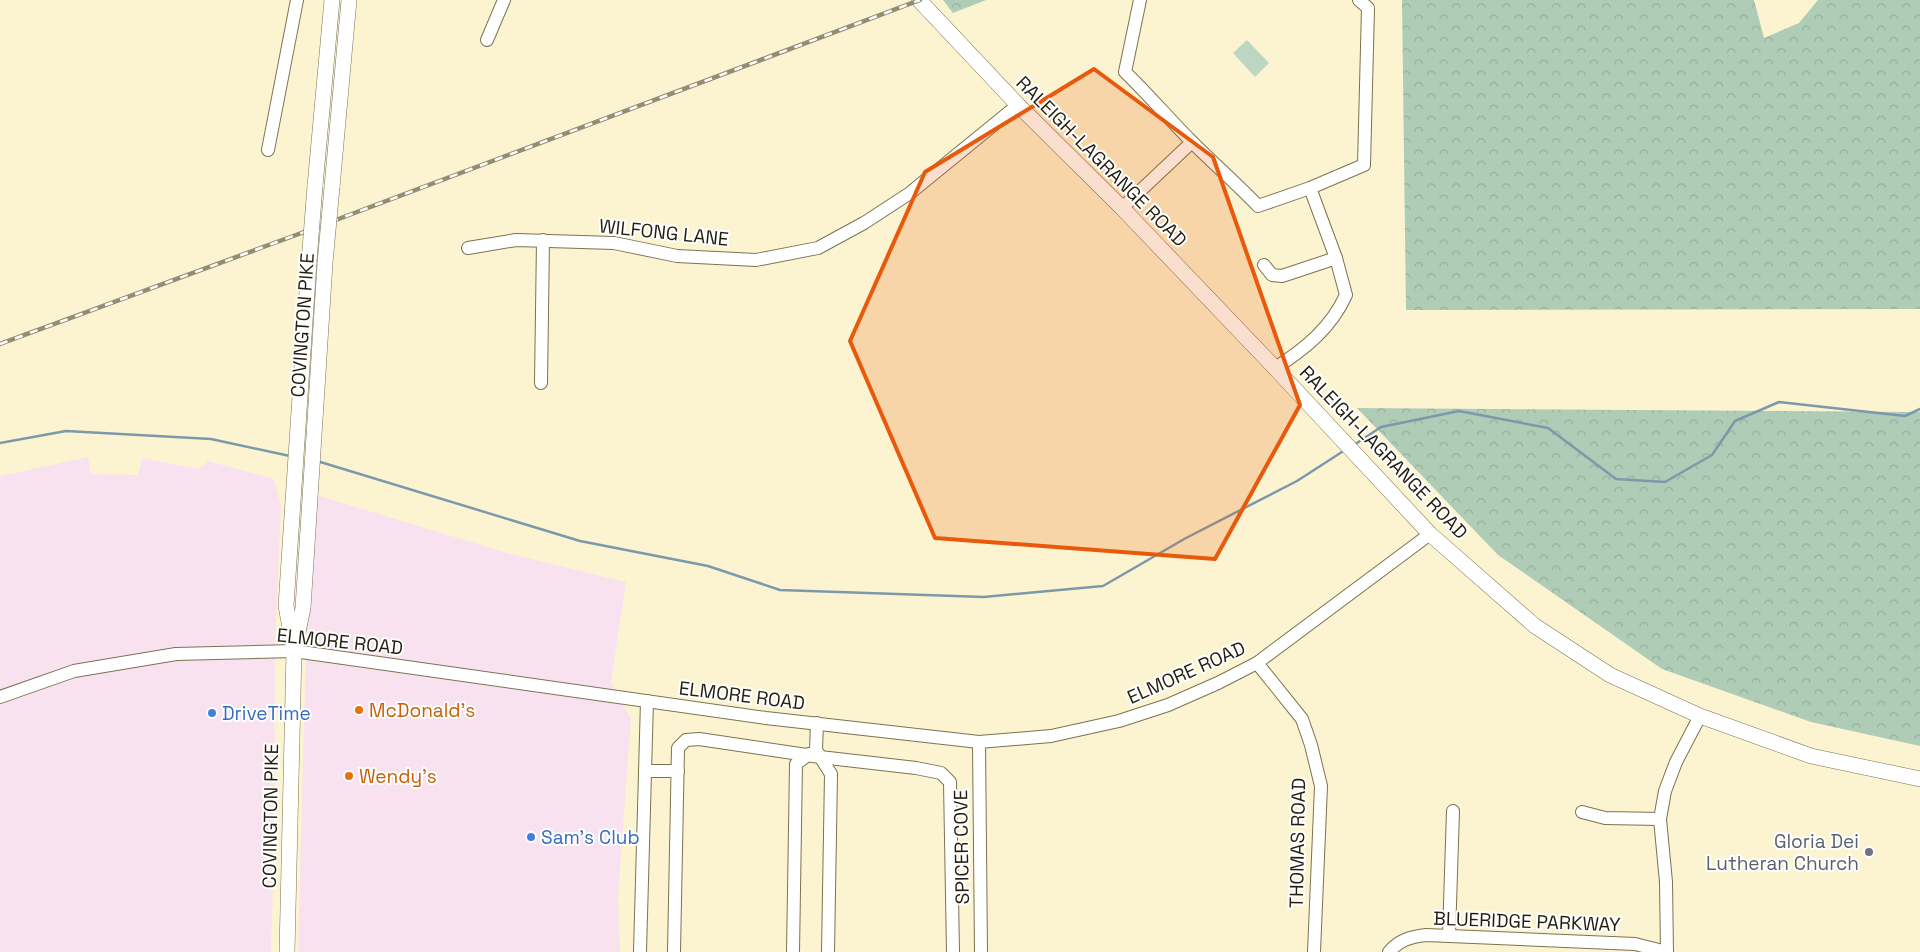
<svg xmlns="http://www.w3.org/2000/svg" width="1920" height="952" viewBox="0 0 1920 952" font-family="'Space Grotesk',sans-serif">
<style>
.commercial{fill:#f9e2ef}
.forest{fill:url(#forest-crowns)}
.pitch{fill:#bdd6c4}
.lines{fill:none;stroke-linecap:round;stroke-linejoin:round}
.stream{stroke:#7c99ac;stroke-width:2.5}
.minor-casing{stroke:#7a7352;stroke-width:14}
.major-casing{stroke:#7a7352;stroke-width:16}
.minor{stroke:#fff;stroke-width:12}
.major{stroke:#fff;stroke-width:15}
.rail-casing{stroke:#928d73;stroke-width:4.5}
.rail{stroke:#fff;stroke-width:2.5;stroke-dasharray:8;stroke-linecap:butt}
.major-bridge-casing{stroke:#7a7352;stroke-width:16;stroke-linecap:butt}
.major-bridge{stroke:#fff;stroke-width:15}
.marked{fill:#e8590c;fill-opacity:0.2;stroke:#e8590c;stroke-width:4;stroke-linejoin:round}
.food-dot{fill:#e8710a;stroke:#fff;stroke-width:2}
.shop-dot{fill:#3f7fe0;stroke:#fff;stroke-width:2}
.worship-dot{fill:#6b7280;stroke:#fff;stroke-width:2}
.labels{text-anchor:middle;stroke-width:4;stroke-linejoin:round;paint-order:stroke}
.street-label{font-size:19px;fill:#221f11;stroke:#fff}
.food-label{font-size:19px;fill:#c56008;stroke:#fff;text-anchor:start}
.shop-label{font-size:19px;fill:#366cbe;stroke:#fff;text-anchor:start}
.worship-label{font-size:19px;fill:#5b616d;stroke:#fff;text-anchor:end}
</style>
<defs>
<pattern id="forest-crowns" width="20" height="18" patternUnits="userSpaceOnUse" patternTransform="scale(1.25)"><rect width="20" height="18" fill="#afccb7"/><path d="M2 6a3 3 0 1 1 6 0M12 15a3 3 0 1 1 6 0" fill="none" stroke="#96af9c"/></pattern>
</defs>
<rect width="100%" height="100%" fill="#fcf4d0"/>
<!-- commercial -->
<g class="commercial">
<path d="M88,457L91,474L138,475L142,458L199,469L208,461L274,479L281,506L275,642L274,848L271,952H0V476Z"/>
<path d="M310,493L507,553L626,582L611,682L631,719L618,895L620,952H298Z"/>
</g>
<!-- forest -->
<g class="forest">
<path d="M943,0H986L953,13Z"/>
<path d="M1402,0H1754L1764,38L1799,23L1818,0H1920V309L1406,310Z"/>
<path d="M1357,408L1920,412V746L1811,722L1662,669L1498,555Z"/>
</g>
<!-- pitch -->
<path class="pitch" d="M1247,40L1269,63L1255,77L1233,53Z"/>
<g class="lines">
<!-- stream -->
<g class="stream">
<path d="M0,443L66,431L211,439L290,456"/>
<path d="M1354,445L1381,427L1459,411L1548,428L1616,479L1665,482L1712,455L1735,421L1779,402L1905,416L1920,409"/>
<path d="M317,461L580,541L708,566L780,590L984,597L1103,586L1186,538L1297,481L1345,450"/>
</g>
<defs>
<g id="minor">
<path d="M1140,0L1125,72C1148,94 1169,119 1192,142C1214,164 1237,184 1258,206L1310,188L1364,165L1368,8L1359,0"/>
<path d="M487,40L504,0"/>
<path d="M268,150L297,0"/>
<path d="M1122,208L1192,142"/>
<path d="M468,248L516,240L614,243L677,256L756,260L818,248L864,223L910,193L1018,105"/>
<path d="M1264,265L1272,275L1282,276L1336,258"/>
<path d="M1275,368C1305,349 1331,328 1346,295L1336,258L1310,188"/>
<path d="M541,383L543,240"/>
<path d="M1257,663L1302,719L1311,745L1321,786L1314,952"/>
<path d="M0,697L74,671L176,654L294,651L766,718L979,742L1051,736L1119,721L1168,705L1218,683L1257,663L1430,534"/>
<path d="M817,723L816,750L831,774L828,952"/>
<path d="M979,742L981,952"/>
<path d="M645,771H678"/>
<path d="M1582,812L1605,818L1660,819"/>
<path d="M1449,935L1453,811"/>
<path d="M640,952L647,701"/>
<path d="M674,952L678,748L686,740L699,739L820,757L916,768L941,773L950,782L953,952"/>
<path d="M793,952L796,764L809,754"/>
<path d="M1389,952C1399,940 1410,937 1426,935L1635,944L1667,952"/>
<path d="M1667,952L1666,882L1660,819L1665,791L1676,762L1700,716"/>
</g>
<g id="major">
<path d="M919,0L1018,105L1122,208L1275,368L1430,534L1535,626L1610,675L1700,716L1811,756L1920,779"/>
<path d="M315,186L332,0"/>
<path d="M332,187L349,0"/>
<path d="M293,644L286,606L309,262"/>
<path d="M287,952L294,651L303,608L325,263"/>
</g>
</defs>
<!-- minor casing -->
<use href="#minor" class="minor-casing"/>
<!-- major casing -->
<use href="#major" class="major-casing"/>
<!-- minor -->
<use href="#minor" class="minor"/>
<!-- major -->
<use href="#major" class="major"/>
<defs>
<path id="rail" d="M0,344L296,235L920,0"/>
</defs>
<!-- rail casing -->
<use href="#rail" class="rail-casing"/>
<!-- rail -->
<use href="#rail" class="rail"/>
<defs>
<g id="major-bridge">
<path d="M309,262L315,186"/>
<path d="M325,263L332,187"/>
</g>
</defs>
<!-- major-bridge casing -->
<use href="#major-bridge" class="major-bridge-casing"/>
<!-- major-bridge -->
<use href="#major-bridge" class="major-bridge"/>
</g>
<!-- marked area -->
<path class="marked" d="M1094,69L1213,157L1300,405L1215,559L935,538L850,341L925,172Z"/>
<!-- markers -->
<g class="food-dot">
<circle cx="359" cy="710" r="5"/>
<circle cx="349" cy="776" r="5"/>
</g>
<g class="shop-dot">
<circle cx="212" cy="713" r="5"/>
<circle cx="531" cy="837" r="5"/>
</g>
<circle class="worship-dot" cx="1869" cy="852" r="5"/>
<g class="labels">
<!-- street labels -->
<g class="street-label">
<text transform="translate(1102 161) rotate(45)" y="7">RALEIGH-LAGRANGE ROAD</text>
<text transform="translate(664 232) rotate(6)" y="7">WILFONG LANE</text>
<text transform="translate(302 325) rotate(-86)" y="7">COVINGTON PIKE</text>
<text transform="translate(1384 452) rotate(46)" y="7">RALEIGH-LAGRANGE ROAD</text>
<text transform="translate(340 641) rotate(6)" y="7">ELMORE ROAD</text>
<text transform="translate(1186 672) rotate(-24)" y="7">ELMORE ROAD</text>
<text transform="translate(742 695) rotate(7)" y="7">ELMORE ROAD</text>
<text transform="translate(270 816) rotate(-89)" y="7">COVINGTON PIKE</text>
<text transform="translate(1297 843) rotate(-89)" y="7">THOMAS ROAD</text>
<text transform="translate(961 847) rotate(-91)" y="7">SPICER COVE</text>
<text transform="translate(1527 921) rotate(2)" y="7">BLUERIDGE PARKWAY</text>
</g>
<!-- food labels -->
<g class="food-label">
<text x="369" y="717">McDonald's</text>
<text x="359" y="783">Wendy's</text>
</g>
<!-- shop labels -->
<g class="shop-label">
<text x="222" y="720">DriveTime</text>
<text x="541" y="844">Sam's Club</text>
</g>
<!-- worship labels -->
<g class="worship-label">
<text x="1859" y="848">Gloria Dei<tspan x="1859" dy="22">Lutheran Church</tspan></text>
</g>
</g>
</svg>
